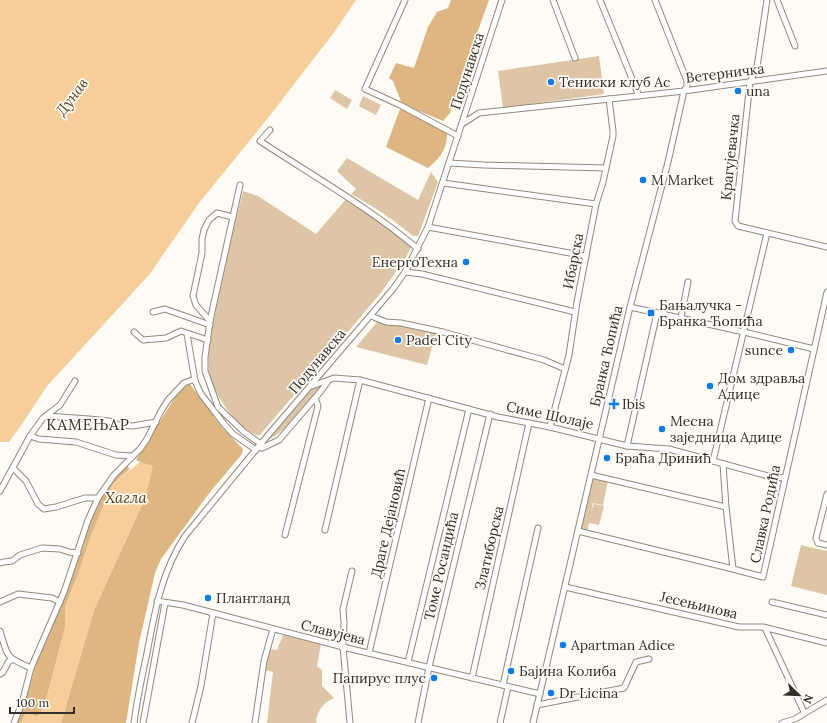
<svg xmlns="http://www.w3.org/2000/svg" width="827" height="723" viewBox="0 0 827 723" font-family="Lora,serif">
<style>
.green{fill:#dec5a5}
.forest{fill:#ddb682}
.water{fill:#f6ce9a}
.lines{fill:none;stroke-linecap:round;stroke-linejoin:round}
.minor-casing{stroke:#92897d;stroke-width:7}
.minor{stroke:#fff;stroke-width:5}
.poi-dot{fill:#0f7be3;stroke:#fefaf4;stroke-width:1.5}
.labels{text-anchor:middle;stroke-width:3.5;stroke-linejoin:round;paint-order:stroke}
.street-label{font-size:14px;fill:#322e29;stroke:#fefaf4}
.poi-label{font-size:14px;fill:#322e29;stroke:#fefaf4;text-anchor:start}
.water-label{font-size:15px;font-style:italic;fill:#60441d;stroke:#fefaf4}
.neighbourhood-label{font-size:15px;letter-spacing:1px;fill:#322e29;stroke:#fefaf4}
</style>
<rect width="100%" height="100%" fill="#fefaf4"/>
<!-- green -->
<g class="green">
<path d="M599,56L604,94L503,108L498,71Z"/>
<path d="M335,90L352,100L347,109L330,98Z"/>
<path d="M363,96L381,105L376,115L359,106Z"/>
<path d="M347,158L418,200L431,172L438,182L418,236H413C394,220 373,206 351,194L356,189L337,171Z"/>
<path d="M243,191L258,196L316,234L347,198L397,234L411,247L405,259L380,294L259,436C238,430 212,393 209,371C207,351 212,329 216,310C224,270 233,230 243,191Z"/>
<path d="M378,321L436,333L427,365L356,347Z"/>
<path d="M325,383C306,402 292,429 267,440L315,386Z"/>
<path d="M592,478L608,481L603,505L593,503L591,512L594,504L604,506L599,525L589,523L587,532L580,530Z"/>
<path d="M801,545L827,551V595L791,586Z"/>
<path d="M283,635L321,644L317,666L322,670V686L334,698C323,703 319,709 316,720L317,723H267L273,672L265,670L270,649L277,650Z"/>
</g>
<!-- forest -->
<g class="forest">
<path d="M451,0H489L464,69L450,113L443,121L402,104L393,81L389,78L396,63L414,68L428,27L437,12L448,8Z"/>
<path d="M400,109L447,128C448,148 442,156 428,168L386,147Z"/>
<path d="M190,384L219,424L243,449L242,454L210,492L161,559L155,573L139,643L126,723H61L94,610L145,498L152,467L136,460L180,389Z"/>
<path d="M126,465L130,469L113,484L92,533L79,572L65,607V628L45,704L38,717L26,713L21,723H16L29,689L37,660L67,592L81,552L92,516L101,497Z"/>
</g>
<!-- water -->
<g class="water">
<path d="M0,0H356L335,31L268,118L199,203L149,275L47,386L24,421L9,442H0Z"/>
<path d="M140,462L153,466L145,498L94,610L61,723H21L26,713L38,717L45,704L65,628V607L79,572L92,533L113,484Z"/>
</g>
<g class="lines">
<defs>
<g id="minor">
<path d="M405,0L365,89L400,105L458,136"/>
<path d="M553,0L575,58"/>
<path d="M600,0L639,96"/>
<path d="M767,0L757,67L750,82L735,221L738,226L827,247"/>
<path d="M777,0L795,46"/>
<path d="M462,124L479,113L684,91L827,71"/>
<path d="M270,130L260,141C313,176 370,208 418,249"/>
<path d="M449,163L484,165L606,168"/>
<path d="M443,183L596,204"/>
<path d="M240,185L210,321L205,357V371L218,407L244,432L261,444"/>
<path d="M428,227L586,256"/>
<path d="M405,272L422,274L575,312"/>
<path d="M630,307L744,332L814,349"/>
<path d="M153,312L165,309L210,325"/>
<path d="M371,316L386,322L401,323L443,332L544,360L565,369"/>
<path d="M681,317L688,282"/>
<path d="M210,321L196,305L193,296L202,253V239L204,230L209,220L217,213L233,217"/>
<path d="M134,332L143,340L166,338L181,331L208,340"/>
<path d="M187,334L195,381L201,394L224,424L233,434L256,450"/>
<path d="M312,386L334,378L360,380L498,417L550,427L627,446L669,449L772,477L785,478"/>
<path d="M46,416L89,419L109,421L119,425L133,426L156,422"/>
<path d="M550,427L569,355L577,302L596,204L603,182L613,136V131L609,99"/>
<path d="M30,436L39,439L76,442L116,455L132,456"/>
<path d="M627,446L657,313"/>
<path d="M258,447L262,448L279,440L321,391L328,381"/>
<path d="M713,461L767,233"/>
<path d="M723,464L726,507L733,569"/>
<path d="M13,468L26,481L38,504L44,509L56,507L85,498H98"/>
<path d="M591,475L726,507"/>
<path d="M0,491L30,436L43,418L60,405L75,381"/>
<path d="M827,494L816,538L818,543L827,545"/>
<path d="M325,530L360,380"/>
<path d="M578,531L733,569L763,577L827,292"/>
<path d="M285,535L318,406L315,398"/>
<path d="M0,563L4,562L12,561L20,555L42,548L60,549L69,552L78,553"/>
<path d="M565,587L739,627H763L827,643"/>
<path d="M157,601L183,605L343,647L540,694"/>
<path d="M0,602L18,594L52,598L60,602"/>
<path d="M772,602L827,615"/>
<path d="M765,628L804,712"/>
<path d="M0,631C8,657 5,657 31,668"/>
<path d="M369,653L429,398"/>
<path d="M408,662L469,409"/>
<path d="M0,674L3,672L9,661L12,660"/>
<path d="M472,678L529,423"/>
<path d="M503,685L538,528"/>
<path d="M537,705L624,688L636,662L649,659"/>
<path d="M14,723L22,703L31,668L64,592L88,520L98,498L114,475L140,449L147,439L161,411L168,400L184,383L192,380L195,381"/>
<path d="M134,723C137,699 142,676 147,653C155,611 161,573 185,536L258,447L393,289L405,272L428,227L502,0"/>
<path d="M143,723L165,603"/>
<path d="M192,723L201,686L213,613"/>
<path d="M255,723L264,661L273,629"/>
<path d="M350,723L343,647L344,623L343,609L352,571"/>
<path d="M418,723L429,667L490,414"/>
<path d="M500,723L508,687"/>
<path d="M533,723L630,307L668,162L684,91L687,86V81L655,0"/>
<path d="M782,723L795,719L827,700"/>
</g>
</defs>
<!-- minor casing -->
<use href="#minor" class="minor-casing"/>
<!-- minor -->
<use href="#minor" class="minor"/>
</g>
<!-- markers -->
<g class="poi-dot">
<circle cx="551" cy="82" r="4"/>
<circle cx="738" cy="91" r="4"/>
<circle cx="643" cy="180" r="4"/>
<circle cx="466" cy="262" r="4"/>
<rect x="647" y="309" width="8" height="8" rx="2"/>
<circle cx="398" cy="340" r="4"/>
<circle cx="791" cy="350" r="4"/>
<circle cx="710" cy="386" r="4"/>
<path d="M612 398h4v4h4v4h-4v4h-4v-4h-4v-4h4z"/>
<circle cx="662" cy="429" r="4"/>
<circle cx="607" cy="458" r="4"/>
<circle cx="208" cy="598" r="4"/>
<circle cx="563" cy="645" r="4"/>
<circle cx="511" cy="671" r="4"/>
<circle cx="434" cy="678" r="4"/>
<circle cx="551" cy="693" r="4"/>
</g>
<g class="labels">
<!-- street labels -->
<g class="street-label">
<text transform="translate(467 71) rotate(-72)" y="5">Подунавска</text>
<text transform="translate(725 73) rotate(-7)" y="5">Ветерничка</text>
<text transform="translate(730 157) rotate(-84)" y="5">Крагујевачка</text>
<text transform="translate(573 261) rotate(-79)" y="5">Ибарска</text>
<text transform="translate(606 356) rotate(-77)" y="5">Бранка Ћопића</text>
<text transform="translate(317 361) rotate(-50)" y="5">Подунавска</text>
<text transform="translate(550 415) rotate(12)" y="5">Симе Шолаје</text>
<text transform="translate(765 514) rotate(-78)" y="5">Славка Родића</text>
<text transform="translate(388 523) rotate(-77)" y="5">Драге Дејановић</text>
<text transform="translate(489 548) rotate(-77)" y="5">Златиборска</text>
<text transform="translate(441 566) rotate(-77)" y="5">Томе Росандића</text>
<text transform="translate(699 605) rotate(13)" y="5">Јесењинова</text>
<text transform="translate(333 632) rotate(14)" y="5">Славујева</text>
</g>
<!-- poi labels -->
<g class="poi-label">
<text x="559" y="87">Тениски клуб Ас</text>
<text x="746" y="96">una</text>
<text x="651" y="185">M Market</text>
<text x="458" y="267" text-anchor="end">ЕнергоТехна</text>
<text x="659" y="310">Бањалучка -<tspan x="659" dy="16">Бранка Ћопића</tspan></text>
<text x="406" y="345">Padel City</text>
<text x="783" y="355" text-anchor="end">sunce</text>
<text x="718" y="383">Дом здравља<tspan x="718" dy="16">Адице</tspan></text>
<text x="622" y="409">Ibis</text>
<text x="670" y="426">Месна<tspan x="670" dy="16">заједница Адице</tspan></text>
<text x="615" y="463">Браћа Дринић</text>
<text x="216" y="603">Плантланд</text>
<text x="571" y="650">Apartman Adice</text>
<text x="519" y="676">Бајина Колиба</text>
<text x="426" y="683" text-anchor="end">Папирус плус</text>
<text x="559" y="698">Dr Licina</text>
</g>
<!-- water labels -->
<g class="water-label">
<text transform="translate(72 97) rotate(-53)" y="5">Дунав</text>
<text x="126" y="503">Хагла</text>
</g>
<!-- neighbourhood labels -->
<g class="neighbourhood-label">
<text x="88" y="430">КАМЕЊАР</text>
</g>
</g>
<!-- north arrow -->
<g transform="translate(799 695) rotate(113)" stroke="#fefaf4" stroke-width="3" paint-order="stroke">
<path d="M0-3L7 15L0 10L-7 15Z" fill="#322e29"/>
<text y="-6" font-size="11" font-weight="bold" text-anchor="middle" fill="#322e29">N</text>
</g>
<!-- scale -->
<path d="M10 707v6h64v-6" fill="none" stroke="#322e29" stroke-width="2"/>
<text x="16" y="707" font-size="12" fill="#322e29" stroke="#fefaf4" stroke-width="3" paint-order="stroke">100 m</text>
</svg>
